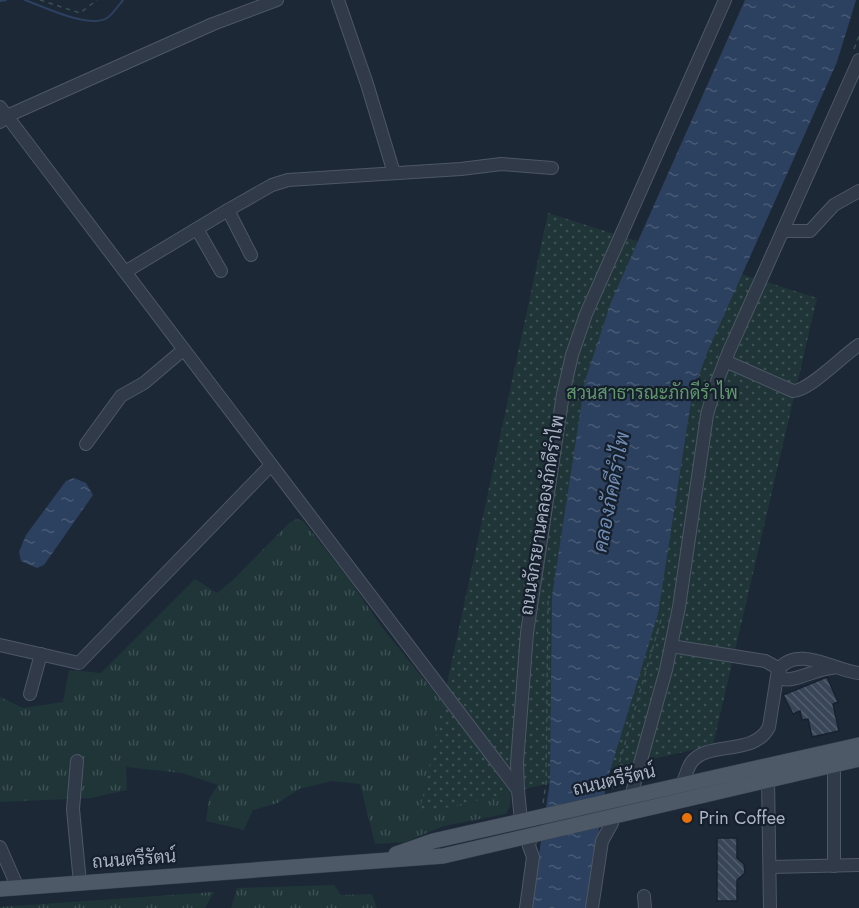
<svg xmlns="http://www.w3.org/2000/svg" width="859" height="908" viewBox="0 0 859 908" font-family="Jost,Sarabun,sans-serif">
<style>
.grass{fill:url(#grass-tufts)}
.park{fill:url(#park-dots)}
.water{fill:url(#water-ripples)}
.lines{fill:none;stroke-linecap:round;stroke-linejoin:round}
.stream{stroke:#2c415f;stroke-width:2}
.building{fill:url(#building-back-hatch);stroke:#18212e;stroke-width:1.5}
.minor-casing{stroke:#4e5766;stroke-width:14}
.major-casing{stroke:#3a4351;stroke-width:16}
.path{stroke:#395153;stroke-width:1.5;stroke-dasharray:4.5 4.5;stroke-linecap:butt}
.minor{stroke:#303a48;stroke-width:12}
.major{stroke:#4e5968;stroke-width:15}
.food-dot{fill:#e8710a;stroke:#161f2c;stroke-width:2}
.labels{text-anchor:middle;stroke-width:4.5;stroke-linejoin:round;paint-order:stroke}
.park-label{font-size:18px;fill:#60976d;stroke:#161f2c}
.street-label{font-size:18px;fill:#aab4c5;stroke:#161f2c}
.poi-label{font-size:18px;fill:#aab4c5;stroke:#161f2c;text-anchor:start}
.water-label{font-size:20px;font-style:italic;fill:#6f8bb2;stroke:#161f2c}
</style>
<defs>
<pattern id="grass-tufts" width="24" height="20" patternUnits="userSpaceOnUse" patternTransform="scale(1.5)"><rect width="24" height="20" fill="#1f3538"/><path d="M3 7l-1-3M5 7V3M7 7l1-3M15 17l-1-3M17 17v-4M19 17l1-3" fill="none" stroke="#3d5053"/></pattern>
<pattern id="park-dots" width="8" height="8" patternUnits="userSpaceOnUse" patternTransform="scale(1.5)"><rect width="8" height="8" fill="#1f3538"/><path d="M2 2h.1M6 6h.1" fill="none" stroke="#3d5053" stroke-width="1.8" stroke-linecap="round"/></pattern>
<pattern id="water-ripples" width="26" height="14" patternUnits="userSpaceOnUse" patternTransform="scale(1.5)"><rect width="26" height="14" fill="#2c415f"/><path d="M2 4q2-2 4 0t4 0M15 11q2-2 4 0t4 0" fill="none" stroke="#485a74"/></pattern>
<pattern id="building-back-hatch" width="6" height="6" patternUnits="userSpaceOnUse" patternTransform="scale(1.5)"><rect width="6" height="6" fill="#384658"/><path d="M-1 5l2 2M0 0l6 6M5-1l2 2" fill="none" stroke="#525e6e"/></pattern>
</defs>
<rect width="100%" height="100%" fill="#1d2837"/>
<!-- grass -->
<g class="grass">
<path d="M297,519L303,521L349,579L381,626L460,724L511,795L510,806L506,814L444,826L405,842L375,844L360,784L332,781L299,789L278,803L253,810L244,830L206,821L209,799L218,785L182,773L126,767L127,790L91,798L0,802V697L23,708L63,702L69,670L101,673L195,579L217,593L233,580L290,522Z"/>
<path d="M334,885L341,895L372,894L377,908H231L237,888Z"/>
<path d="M214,892L205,908H0V907Z"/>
</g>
<!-- park -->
<path class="park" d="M548,213L817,298L713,745L419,814Z"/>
<!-- water -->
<g class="water">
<path d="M745,0H856L837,62L707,353L692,395L658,614L606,784L587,908H531L550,781L552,596L585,381L611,302Z"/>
<path d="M74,478L86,483L93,495L44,565L37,568L21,561L19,552L26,535L66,481Z"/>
</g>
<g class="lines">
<!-- stream -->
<g class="stream">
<path d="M25,0C44,7 89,29 107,18C113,14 118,6 123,0"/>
<path d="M0,1L6,0"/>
</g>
</g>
<!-- building -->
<g class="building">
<path d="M827,677L838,702L833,704L839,731L812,737L808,719L802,720L800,711L793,714L783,695Z"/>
<path d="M717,838H737V858L744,864L745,873L737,880V901H717Z"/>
</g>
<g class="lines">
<defs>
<g id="minor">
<path d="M338,0L367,84L394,173"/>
<path d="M0,107L518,790L521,821"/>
<path d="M0,122L7,116L213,24L277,0"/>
<path d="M228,210L272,185L288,180L461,169L501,164L552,168"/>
<path d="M197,229L221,271"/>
<path d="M783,231H810L834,205L859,191"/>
<path d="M125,272L228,210L251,255"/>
<path d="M725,361L793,391C809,391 842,356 859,345"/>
<path d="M86,444L121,396L144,383L183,350"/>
<path d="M0,645L79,663L271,465"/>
<path d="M671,646L765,661L776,667L783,679C795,682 816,669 832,668"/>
<path d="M30,694L41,654"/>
<path d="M77,761L73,809L80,883"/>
<path d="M834,765V866"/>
<path d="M768,779L770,908"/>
<path d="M682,785C685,778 687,769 691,763C706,740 754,757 769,727L778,670C798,644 835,671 859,673"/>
<path d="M518,790L517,763L527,633L563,394L572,355L586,314L725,0"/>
<path d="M631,796L666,670L679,607L707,415L715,387L729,351L859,60"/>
<path d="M0,847L18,888"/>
<path d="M770,867L859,865"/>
<path d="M644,896L645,908"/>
<path d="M526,908L533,857L529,846L531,836"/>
<path d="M592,908L602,841L612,823L611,817"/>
</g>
<g id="major">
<path d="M396,854L433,841L859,745"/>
<path d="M0,889L443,856L859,759"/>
</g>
</defs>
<!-- minor casing -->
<use href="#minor" class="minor-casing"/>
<!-- major casing -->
<use href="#major" class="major-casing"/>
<!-- path -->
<g class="path">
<path d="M40,0L80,13L97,0"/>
<path d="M854,49L859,36"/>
<path d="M612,788L662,616"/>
<path d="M543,803L546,784L548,598"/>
</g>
<!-- minor -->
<use href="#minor" class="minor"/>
<!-- major -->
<use href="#major" class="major"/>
</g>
<!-- markers -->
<circle class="food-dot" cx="687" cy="818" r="6"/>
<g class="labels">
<!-- park labels -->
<g class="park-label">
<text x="652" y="399">สวนสาธารณะภักดีรำไพ</text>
</g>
<!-- street labels -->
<g class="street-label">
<text transform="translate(542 515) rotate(-81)" y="6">ถนนจักรยานคลองภักดีรำไพ</text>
<text transform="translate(614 780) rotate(-13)" y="6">ถนนตรีรัตน์</text>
<text transform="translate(134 859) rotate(-4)" y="6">ถนนตรีรัตน์</text>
</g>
<!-- poi labels -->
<g class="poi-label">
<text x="699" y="824">Prin Coffee</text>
</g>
<!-- water labels -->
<g class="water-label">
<text transform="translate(611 492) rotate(-79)" y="7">คลองภัคดีรำไพ</text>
</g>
</g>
</svg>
